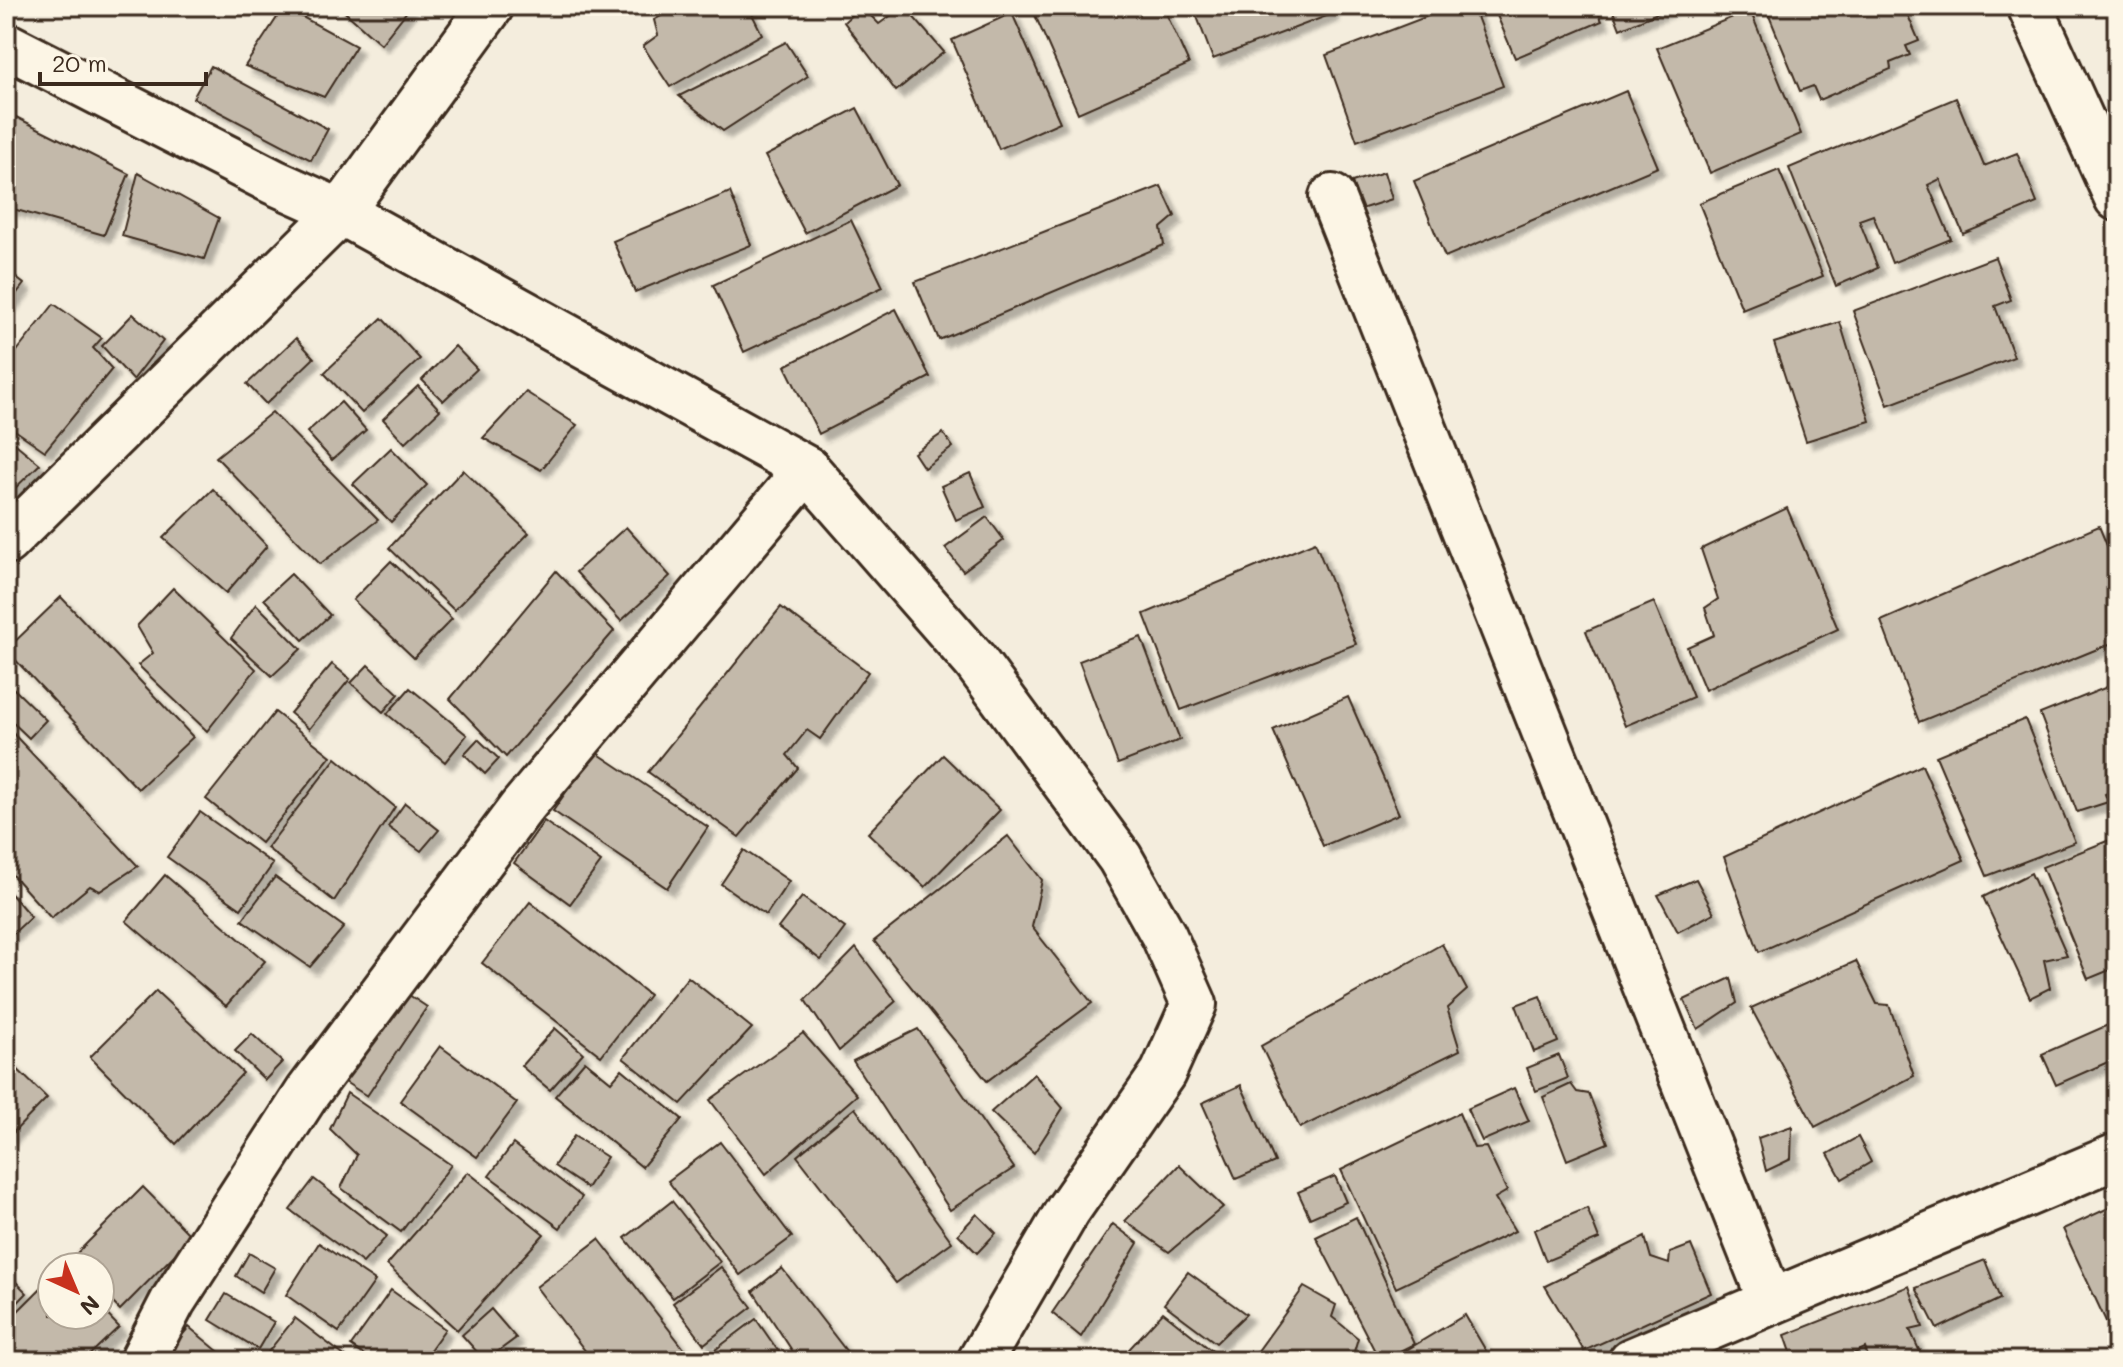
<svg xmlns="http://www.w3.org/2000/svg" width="2123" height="1367" viewBox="0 0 2123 1367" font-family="Mali,sans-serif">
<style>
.building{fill:#c3b9aa;stroke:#3b2a1e;stroke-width:2;filter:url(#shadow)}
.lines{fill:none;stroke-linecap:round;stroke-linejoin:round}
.street-casing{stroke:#3b2a1e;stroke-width:50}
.street{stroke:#fcf5e5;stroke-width:44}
</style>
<defs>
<filter id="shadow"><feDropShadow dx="7" dy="7" stdDeviation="2" flood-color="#0004"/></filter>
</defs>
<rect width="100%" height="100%" fill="#f4eddd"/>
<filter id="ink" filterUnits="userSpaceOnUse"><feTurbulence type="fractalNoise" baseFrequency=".0125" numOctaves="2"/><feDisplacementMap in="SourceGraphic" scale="16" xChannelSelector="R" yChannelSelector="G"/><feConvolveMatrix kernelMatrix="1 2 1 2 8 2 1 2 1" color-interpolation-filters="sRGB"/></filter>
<g filter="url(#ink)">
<!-- building -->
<g class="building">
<path d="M338,6H411L381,44Z"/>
<path d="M679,6H748L762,34L670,87L643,46L658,35L654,20Z"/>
<path d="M861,6L879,24L904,6L944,52L896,91L844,22Z"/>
<path d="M1031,6H1163L1189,64L1078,113Z"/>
<path d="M1193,6H1329L1332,14L1213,59Z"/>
<path d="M1454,6H1473L1503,86L1357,141L1326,55Z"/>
<path d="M1493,6H1595L1602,21L1515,58Z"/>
<path d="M1611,6H1674L1620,29Z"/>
<path d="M1765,6H1904L1919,41L1906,46L1910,55L1890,63L1891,69L1819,100L1813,86L1800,91Z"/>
<path d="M284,7L356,46L324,97L245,66Z"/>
<path d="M1750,10L1801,134L1710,173L1657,48Z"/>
<path d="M1012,13L1060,122L999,149L952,40Z"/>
<path d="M786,42L808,76L723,131L679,96Z"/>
<path d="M211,66L328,129L311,160L193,98Z"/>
<path d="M1626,91L1658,167L1445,257L1414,181Z"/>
<path d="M1956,98L1984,166L2017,153L2037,203L1963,234L1940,179L1928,185L1951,239L1892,263L1873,215L1859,220L1878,268L1836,286L1789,168Z"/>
<path d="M857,108L897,185L805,233L765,156Z"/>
<path d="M6,112L129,174L104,235L6,207Z"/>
<path d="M1779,170L1823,276L1742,309L1699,203Z"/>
<path d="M1384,172L1392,199L1361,209L1352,182Z"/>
<path d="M138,173L219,218L204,259L122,236Z"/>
<path d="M1161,186L1175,216L1161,228L1164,245L939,340L915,282Z"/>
<path d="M730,192L751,245L635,292L613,241Z"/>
<path d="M851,220L883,287L744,352L713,285Z"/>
<path d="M1995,257L2011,300L1995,306L2014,357L1888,405L1853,311Z"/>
<path d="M6,270L24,284L6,307Z"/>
<path d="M54,304L102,338L93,348L112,369L45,451L6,424V365Z"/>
<path d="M896,309L930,377L819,434L785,366Z"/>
<path d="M133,314L163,341L133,380L102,346Z"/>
<path d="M382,318L420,359L362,413L324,373Z"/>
<path d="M1840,322L1870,421L1806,441L1774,343Z"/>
<path d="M296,338L314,358L266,404L247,384Z"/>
<path d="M455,346L477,369L443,401L422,380Z"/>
<path d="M418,386L440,410L405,443L383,419Z"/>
<path d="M526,392L577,425L541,470L483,438Z"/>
<path d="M341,402L366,430L332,460L307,432Z"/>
<path d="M272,412L378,520L320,564L216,457Z"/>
<path d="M943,433L953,447L924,468L914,453Z"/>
<path d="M6,436L40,464L6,497Z"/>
<path d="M391,448L427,485L391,522L353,484Z"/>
<path d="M463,470L529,533L454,610L389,548Z"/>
<path d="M970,473L985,507L956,520L941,486Z"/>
<path d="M213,489L267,546L226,593L163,538Z"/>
<path d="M1787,508L1838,629L1705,690L1687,647L1714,635L1705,608L1718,599L1701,549Z"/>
<path d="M987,517L1004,540L963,571L945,548Z"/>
<path d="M2099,526L2117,570V641L1919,722L1881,621Z"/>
<path d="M626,527L670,576L621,621L576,572Z"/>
<path d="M1315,542L1356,644L1181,710L1144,614Z"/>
<path d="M391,561L452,619L414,658L353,600Z"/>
<path d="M556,571L614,631L506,757L450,699Z"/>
<path d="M291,574L330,615L303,640L264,599Z"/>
<path d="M173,588L256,669L207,731L138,665L153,653L137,626Z"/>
<path d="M61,597L193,737L138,789L6,650Z"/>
<path d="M1654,602L1693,697L1625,726L1586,631Z"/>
<path d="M256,604L301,649L272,676L231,638Z"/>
<path d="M781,607L868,672L820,739L807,730L787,755L798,768L739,837L648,772Z"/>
<path d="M1141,637L1180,740L1118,764L1079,661Z"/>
<path d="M332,664L350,679L309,729L290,713Z"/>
<path d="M368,665L399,694L383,712L351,683Z"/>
<path d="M2117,683V789L2105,794L2108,802L2077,812L2040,714Z"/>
<path d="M11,686L46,720L29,738L6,716V691Z"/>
<path d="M410,688L467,735L445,762L387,714Z"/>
<path d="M1348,697L1399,814L1323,846L1273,730Z"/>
<path d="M275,712L331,756L261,843L206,799Z"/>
<path d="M2025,719L2075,842L1987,876L1936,756Z"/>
<path d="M6,726L138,866L100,891L90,886L51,918L6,868Z"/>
<path d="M478,739L499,759L485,774L464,754Z"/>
<path d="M594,751L708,827L667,888L553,811Z"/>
<path d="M943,755L1000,810L925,887L868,833Z"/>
<path d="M336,758L395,807L334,901L267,848Z"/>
<path d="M1922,765L1964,860L1759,952L1724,857Z"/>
<path d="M405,803L439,830L421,851L388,827Z"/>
<path d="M200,812L273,864L241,909L167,857Z"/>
<path d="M544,821L601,862L570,904L514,863Z"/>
<path d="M1008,836L1042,880L1032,927L1092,1003L987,1081L874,941Z"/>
<path d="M2117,837V967L2088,979L2042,867Z"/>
<path d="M744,850L789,881L766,915L721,884Z"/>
<path d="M2031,873L2067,955L2044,960L2050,988L2030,998L1983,897Z"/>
<path d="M165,875L265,961L226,1006L126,921Z"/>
<path d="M275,877L344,927L310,967L242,920Z"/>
<path d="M1696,879L1714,913L1678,932L1658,895Z"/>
<path d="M6,888L31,917L6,940Z"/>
<path d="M802,897L845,928L821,960L778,928Z"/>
<path d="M530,902L649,995L601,1056L482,963Z"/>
<path d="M1442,944L1467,990L1447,1008L1460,1050L1300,1128L1261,1046Z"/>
<path d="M856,948L896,1001L839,1051L805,1000Z"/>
<path d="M1856,961L1877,1004L1889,1005L1914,1076L1815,1127L1751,1008Z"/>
<path d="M688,977L752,1028L681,1104L623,1058Z"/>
<path d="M1731,978L1737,1003L1698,1029L1684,1000Z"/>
<path d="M156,991L243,1073L176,1144L90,1057Z"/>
<path d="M406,993L427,1007L367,1096L345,1082Z"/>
<path d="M1540,996L1558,1042L1534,1052L1516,1005Z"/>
<path d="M2117,1021V1058L2056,1085L2042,1054Z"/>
<path d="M555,1028L583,1053L550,1090L521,1066Z"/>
<path d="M918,1029L1014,1168L950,1210L853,1061Z"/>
<path d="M803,1033L857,1095L766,1174L710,1100Z"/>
<path d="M252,1034L282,1062L265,1080L235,1051Z"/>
<path d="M440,1046L517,1103L477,1157L400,1101Z"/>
<path d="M1559,1055L1568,1078L1536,1091L1527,1068Z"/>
<path d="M6,1058L47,1098L6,1140Z"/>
<path d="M585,1061L611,1082L622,1069L682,1119L642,1167L555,1096Z"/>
<path d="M1034,1074L1063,1108L1034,1153L991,1112Z"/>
<path d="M1571,1084L1577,1092L1589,1094L1608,1143L1567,1160L1543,1097Z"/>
<path d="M1241,1085L1275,1162L1236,1179L1202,1103Z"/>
<path d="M1514,1088L1529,1121L1482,1141L1467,1109Z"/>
<path d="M347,1093L451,1165L401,1232L341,1188L357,1155L330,1129Z"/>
<path d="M855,1108L952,1242L896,1283L797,1156Z"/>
<path d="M1459,1113L1474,1148L1486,1147L1507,1191L1495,1198L1515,1231L1396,1288L1341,1170Z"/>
<path d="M1792,1126L1791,1159L1766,1171L1758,1138Z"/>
<path d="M574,1136L607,1157L587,1188L554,1166Z"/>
<path d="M1858,1137L1871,1162L1842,1179L1828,1154Z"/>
<path d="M720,1142L792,1237L740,1275L668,1181Z"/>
<path d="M513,1144L582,1197L560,1228L489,1176Z"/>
<path d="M1179,1165L1223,1207L1169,1252L1125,1221Z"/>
<path d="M468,1172L544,1234L457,1330L387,1265Z"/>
<path d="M1335,1176L1346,1202L1310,1218L1298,1192Z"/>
<path d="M314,1179L387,1236L363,1263L290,1210Z"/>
<path d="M143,1187L192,1237L120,1310L100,1290V1267H77L70,1260Z"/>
<path d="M672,1201L720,1262L673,1298L625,1238Z"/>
<path d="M2117,1204V1345L2063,1229Z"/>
<path d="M1587,1208L1599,1239L1546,1261L1534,1230Z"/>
<path d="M977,1214L996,1233L977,1253L958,1234Z"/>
<path d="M1356,1217L1414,1344L1380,1361L1316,1237Z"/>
<path d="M1113,1224L1138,1243L1081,1337L1052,1313Z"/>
<path d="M1645,1237L1651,1258L1669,1264L1670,1253L1691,1245L1711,1293L1584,1351L1545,1286Z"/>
<path d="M599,1239L692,1359L689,1361H593L536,1287Z"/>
<path d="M319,1243L375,1281L339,1332L286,1295Z"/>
<path d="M249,1253L275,1268L261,1292L236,1276Z"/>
<path d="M1985,1260L2000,1299L1937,1329L1916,1288Z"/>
<path d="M721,1267L752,1307L704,1344L673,1303Z"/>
<path d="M782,1268L854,1361H799L753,1291Z"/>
<path d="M6,1272L27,1293L6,1315Z"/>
<path d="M1188,1272L1246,1314L1216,1343L1164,1304Z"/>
<path d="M52,1277V1315H100V1307L119,1327L83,1361H22L6,1344V1323Z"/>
<path d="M1909,1286L1923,1327L1910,1330L1924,1361H1869L1865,1348L1838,1361H1794L1785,1335Z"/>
<path d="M1304,1287L1336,1305L1332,1317L1358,1338L1353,1355L1361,1361H1264L1255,1355Z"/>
<path d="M391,1290L445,1329L422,1361H373L351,1346Z"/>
<path d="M226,1294L274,1322L258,1349L210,1320Z"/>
<path d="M491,1309L516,1338L485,1361L462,1335Z"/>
<path d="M1163,1312L1221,1358L1219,1361L1120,1359Z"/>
<path d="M1465,1315L1492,1361H1398L1395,1357Z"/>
<path d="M295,1318L351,1361H261Z"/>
<path d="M756,1319L785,1361H705L703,1359Z"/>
<path d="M189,1327L230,1361L163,1358Z"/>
</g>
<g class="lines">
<defs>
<g id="street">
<path d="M2030,6L2117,198"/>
<path d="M6,45L274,182L341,212L807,469L975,661L1120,858L1164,936L1194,1004L1163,1073L1068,1210L980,1361"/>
<path d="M1332,197L1771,1302"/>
<path d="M6,542L341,212L491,6"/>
<path d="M142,1361L173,1301L308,1092L521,808L807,469"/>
<path d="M1631,1361L2117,1156"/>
</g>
</defs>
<!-- street casing -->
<use href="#street" class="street-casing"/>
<!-- street -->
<use href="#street" class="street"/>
</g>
</g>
<!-- margin -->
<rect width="2123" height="1367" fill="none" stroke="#fcf5e5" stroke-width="32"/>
<rect x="16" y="16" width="2091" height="1335" fill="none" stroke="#3b2a1e" stroke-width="3" filter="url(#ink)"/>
<!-- north arrow -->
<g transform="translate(76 1291) rotate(136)"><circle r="38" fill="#fcf5e5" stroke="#afa495" stroke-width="2"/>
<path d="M0-6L14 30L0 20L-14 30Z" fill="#c8321e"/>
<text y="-12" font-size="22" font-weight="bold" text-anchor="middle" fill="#3b2a1e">N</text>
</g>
<!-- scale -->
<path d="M40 72v12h166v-12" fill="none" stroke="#3b2a1e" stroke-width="4"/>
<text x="52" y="72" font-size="24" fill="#3b2a1e" stroke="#fcf5e5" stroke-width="6" paint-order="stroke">20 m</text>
</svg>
